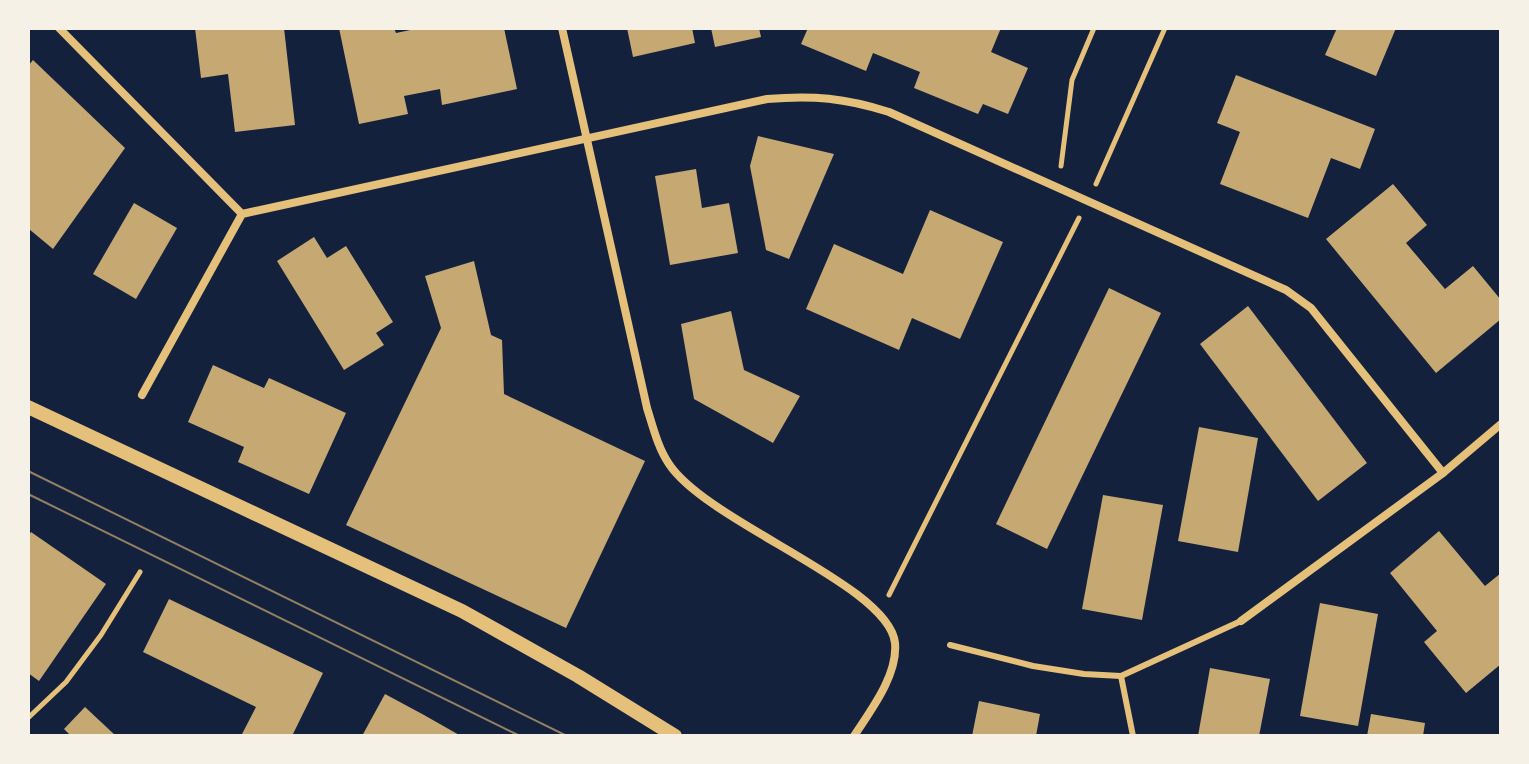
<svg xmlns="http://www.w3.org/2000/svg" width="1529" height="764" viewBox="0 0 1529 764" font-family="Commissioner,sans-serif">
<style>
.building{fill:#c6a872}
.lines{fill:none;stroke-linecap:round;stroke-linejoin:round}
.path{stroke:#e5c07b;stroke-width:5}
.service{stroke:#e5c07b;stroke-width:6}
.minor{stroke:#e5c07b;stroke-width:8}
.tertiary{stroke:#e5c07b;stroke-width:14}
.tram{stroke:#918062;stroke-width:2}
</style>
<rect width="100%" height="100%" fill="#14213d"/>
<!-- building -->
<g class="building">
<path d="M195,28H284L295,125L235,132L228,74L201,78Z"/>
<path d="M339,28H394L396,33L420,28H504L517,89L442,105L440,89L404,96L408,114L359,124Z"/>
<path d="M627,28H692L695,43L633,57Z"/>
<path d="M711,28H759L761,37L715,47Z"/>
<path d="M808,28H1001L991,52L1028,68L1008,114L983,104L978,114L914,88L920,72L873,53L866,71L801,44Z"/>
<path d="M1337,28H1396L1376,76L1325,55Z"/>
<path d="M33,60L125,148L53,249L29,229L28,66Z"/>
<path d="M1236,75L1375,129L1360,169L1331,158L1308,218L1220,184L1240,132L1217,123Z"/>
<path d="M758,136L834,154L789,259L766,250L750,166Z"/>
<path d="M696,169L702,208L729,203L738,253L670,265L655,176Z"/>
<path d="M1393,184L1427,225L1406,243L1445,289L1473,266L1501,300V319L1436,373L1326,239Z"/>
<path d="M134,203L177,228L136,299L93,274Z"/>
<path d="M930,210L1003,242L960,339L912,318L899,350L806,309L834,244L903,274Z"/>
<path d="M314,237L327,258L346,246L393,322L376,333L384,345L344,370L277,261Z"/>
<path d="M474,261L491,335L502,340L504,394L645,461L566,628L346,525L441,328L425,276Z"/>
<path d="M1109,288L1161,313L1047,549L996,524Z"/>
<path d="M1248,306L1367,463L1318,501L1200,344Z"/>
<path d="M731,311L744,370L800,396L773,443L694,399L681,324Z"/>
<path d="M213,365L264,388L269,378L346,413L309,494L238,462L244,447L188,422Z"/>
<path d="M1199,427L1258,438L1238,552L1178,541Z"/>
<path d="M1103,495L1163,505L1142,620L1082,609Z"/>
<path d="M1439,531L1485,586L1501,573V664L1466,693L1424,642L1437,631L1390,573Z"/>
<path d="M31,532L106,584L39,681L28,673V537Z"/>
<path d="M169,599L323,673L292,736H241L256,707L143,652Z"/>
<path d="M1320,603L1378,614L1358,726L1300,716Z"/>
<path d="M1210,668L1270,679L1259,736H1198Z"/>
<path d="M385,694L424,715L461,736H362Z"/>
<path d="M979,701L1040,714L1036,736H972Z"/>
<path d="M85,707L116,736H71L64,729Z"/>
<path d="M1371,714L1425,723L1423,736H1367Z"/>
</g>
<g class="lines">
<!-- path -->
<g class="path">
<path d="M1061,166L1072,80L1094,28"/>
<path d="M1096,184L1165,28"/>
<path d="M889,595L1079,218"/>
<path d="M28,718L66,682L101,635L140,572"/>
</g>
<!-- service -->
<g class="service">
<path d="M950,645L1033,666L1084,674L1121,676L1241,621"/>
<path d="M1121,676L1133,736"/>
</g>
<!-- minor -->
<g class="minor">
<path d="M59,28L242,214"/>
<path d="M562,28L647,408C653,427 658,448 669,464C708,523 889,585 895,643C898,675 871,710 854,736"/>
<path d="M142,395L242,214L767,99C813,95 845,98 889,112L1286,290L1311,308L1443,473"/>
<path d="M1241,621L1443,473L1501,424"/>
</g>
<!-- tertiary -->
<path class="tertiary" d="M28,407L462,611L578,676L675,736"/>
<!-- tram -->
<g class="tram">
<path d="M28,471L567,736"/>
<path d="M28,494L520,736"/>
</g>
</g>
<!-- border -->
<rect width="1529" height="764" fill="none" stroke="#f6f1e7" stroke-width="60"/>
</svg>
